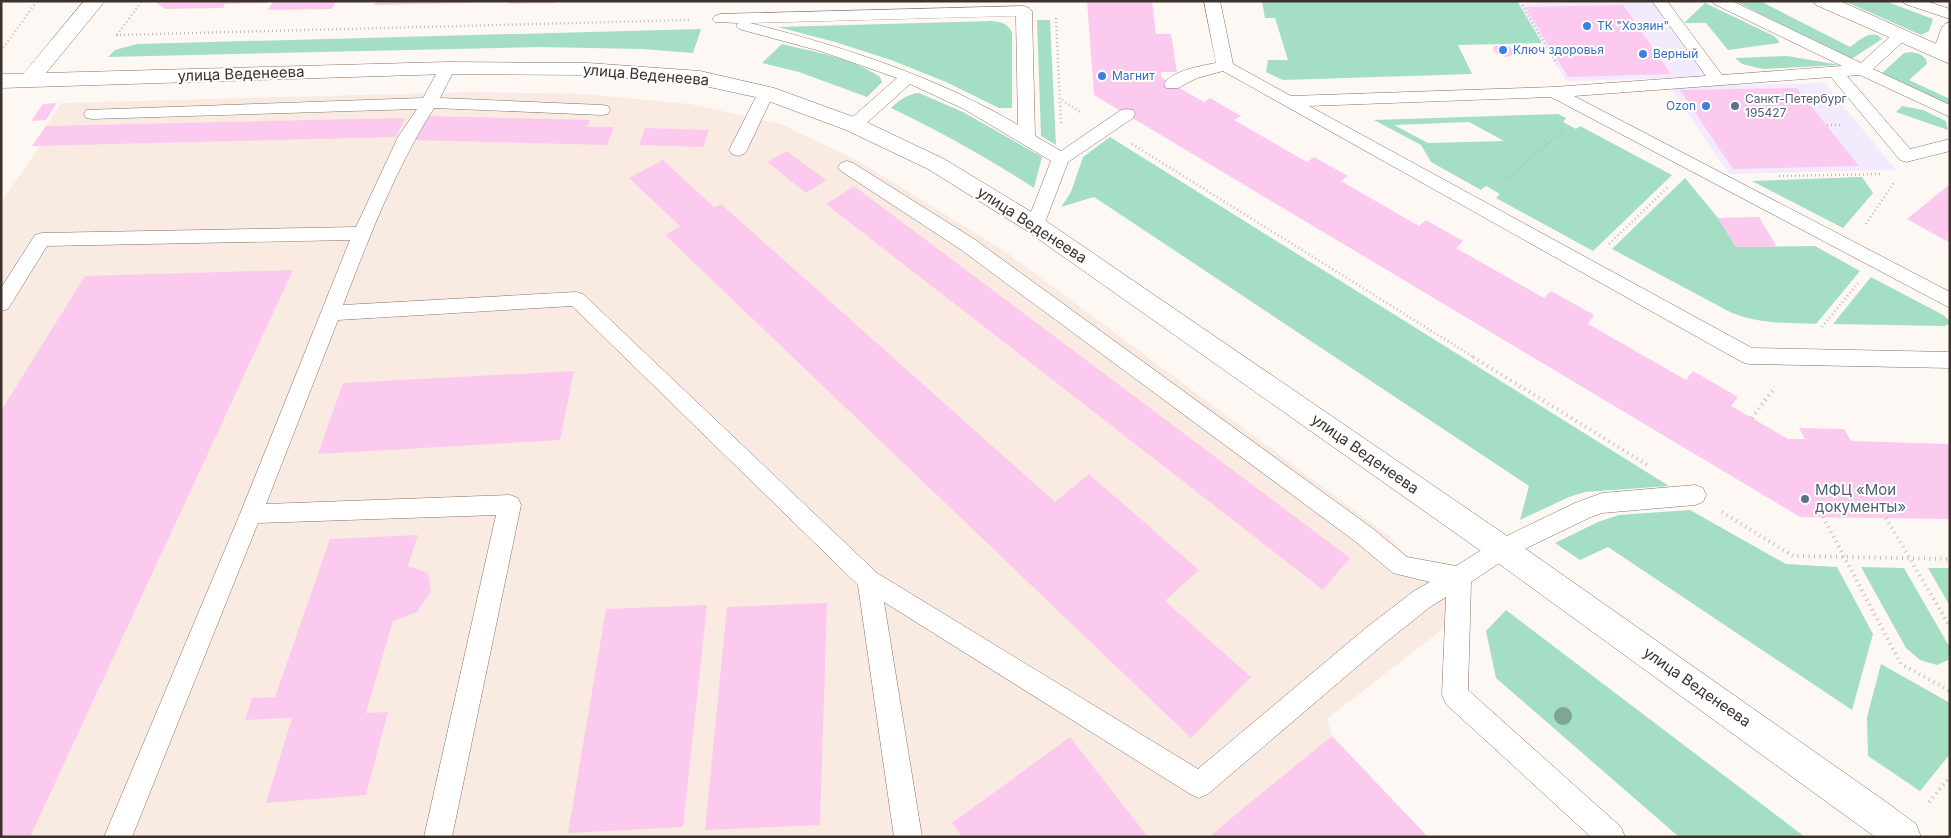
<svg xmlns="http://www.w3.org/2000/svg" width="1951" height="838" viewBox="0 0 1951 838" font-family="Inter,sans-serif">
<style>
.commercial{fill:#f3ebfd}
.built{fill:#faebe2}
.green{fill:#a4dec4;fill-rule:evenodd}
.building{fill:#fccaee}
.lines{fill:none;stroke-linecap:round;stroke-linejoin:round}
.service-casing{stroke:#8b7161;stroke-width:1}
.minor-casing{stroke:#8b7161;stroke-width:1}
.path-far1{stroke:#c2bab5;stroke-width:2.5;stroke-dasharray:1 3;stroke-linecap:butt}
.path{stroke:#c2bab5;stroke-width:4;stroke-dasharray:1 4.5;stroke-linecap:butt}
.service{fill:#fff;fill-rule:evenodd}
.minor{fill:#fff;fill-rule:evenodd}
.tree{fill:#80a595}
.shop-dot{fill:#3f7fe0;stroke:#fff;stroke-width:2}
.service-dot{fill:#5c6f8a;stroke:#fff;stroke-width:2}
.labels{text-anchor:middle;stroke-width:4;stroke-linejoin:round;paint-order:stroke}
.far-shop-label{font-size:12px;fill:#366cbe;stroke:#fff;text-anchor:start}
.far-service-label{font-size:12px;fill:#4e5e75;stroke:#fff;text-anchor:start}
.street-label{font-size:15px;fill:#3d312b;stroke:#fff}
.service-label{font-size:15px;fill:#4e5e75;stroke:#fff;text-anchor:start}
</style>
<rect width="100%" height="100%" fill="#fef8f4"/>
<!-- commercial -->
<g class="commercial">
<path d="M1604,1H1652L1707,77L1566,81L1519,4Z"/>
<path d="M1825,83L1896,170L1729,174L1669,86Z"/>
</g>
<!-- built -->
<path class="built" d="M474,92L584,94L690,104L781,124L860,162L1006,252L1389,536L1461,615L1327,719L1332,736L1428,837H1V202L40,146H32L62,103Z"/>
<!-- green -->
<g class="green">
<path d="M1262,1H1517L1542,43L1458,45L1472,74L1283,80L1266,72L1268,60H1288L1275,18H1265Z"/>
<path d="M1735,1H1760L1850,47C1860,40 1872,28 1882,39L1850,60Z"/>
<path d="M1844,1H1885L1933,19L1929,31L1921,35Z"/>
<path d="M1705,3L1774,36L1778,40L1779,43L1728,50L1706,23H1684Z"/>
<path d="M1037,20H1050L1056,145L1041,136Z"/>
<path d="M992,21C1001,22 1007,23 1012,32V108H999L946,82L891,60L835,42L778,27Z"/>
<path d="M701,29L693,53L642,49L540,47L108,57L115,50L137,44Z"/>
<path d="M782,44C814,52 852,58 880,77L882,82L867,97L799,72L762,63Z"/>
<path d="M1911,52L1920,54L1926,59L1927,64L1909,80L1950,99V107L1880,75L1904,53Z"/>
<path d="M1787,56L1840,65L1763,69L1742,64L1735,58Z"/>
<path d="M919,93L963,112L1042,157L1034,188C988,158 941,132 891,108C900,100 907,94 919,93Z"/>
<path d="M1902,106L1923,110L1946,121L1948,130L1896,112Z"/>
<path d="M1558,114L1566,118L1563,122L1576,129L1580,126L1672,175L1593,251L1496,198L1500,194L1486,186L1481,190L1431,162L1421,145L1374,120ZM1469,122L1504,141L1428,143L1394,125Z"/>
<path d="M1110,137L1669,486L1585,492L1569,497L1520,520L1529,486L1094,197L1061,207L1071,192L1083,157Z"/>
<path d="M1862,177L1873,193L1843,228L1752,181Z"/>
<path d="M1685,178L1718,218L1736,247L1815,246L1860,271L1816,324C1786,323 1758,324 1730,312L1612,249Z"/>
<path d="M1871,277L1943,315L1949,320V324L1944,326L1833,324Z"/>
<path d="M1690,510L1786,564L1837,567L1873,634L1852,710L1608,547L1580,560L1555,543L1598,522L1619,515Z"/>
<path d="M1861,567L1904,568L1950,648L1948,660L1937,665L1920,660L1906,648Z"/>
<path d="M1928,568H1950V606Z"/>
<path d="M1506,610L1805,837H1679L1496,678L1486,631Z"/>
<path d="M1881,664L1950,703V754L1920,791L1868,756L1867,717Z"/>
</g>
<!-- building -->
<g class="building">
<path d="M154,1H268V3L225,4L223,8L165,9Z"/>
<path d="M273,1H336L332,9L268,10Z"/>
<path d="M376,1H472V3L374,5Z"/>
<path d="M510,1H556V3L508,4Z"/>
<path d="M1087,1H1152L1156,34H1171L1177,72H1161L1162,78L1204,102L1210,98L1241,116L1234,120L1307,162L1314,157L1330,166L1348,176L1341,181L1419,226L1426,220L1463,241L1456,248L1544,298L1551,291L1594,315L1588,324L1686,380L1693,371L1738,397L1731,406L1788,439H1805L1799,428L1844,429L1851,441L1950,444V519L1800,517L1094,95Z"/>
<path d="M1623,5L1671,74L1568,77L1525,7Z"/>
<path d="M1501,45L1509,46L1513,51L1512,55L1505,57L1497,54L1493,50L1494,46Z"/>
<path d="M1797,88L1859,166L1733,169L1680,90Z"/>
<path d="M57,103L46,120L31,121L43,104Z"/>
<path d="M425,116L590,120L587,127H614L607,145L412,140Z"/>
<path d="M405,118L396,137L32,146L46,126Z"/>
<path d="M645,128L709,130L703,147L639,145Z"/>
<path d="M787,151L826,180L806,193L767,162Z"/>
<path d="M663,160L714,207L721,204L1055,502L1089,474L1199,570L1165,601L1251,677L1191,738L665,235L680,226L629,178Z"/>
<path d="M1950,184V243L1907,219Z"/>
<path d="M854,186L1350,558L1323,590L826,204Z"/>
<path d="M1759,217L1777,247H1736L1718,218Z"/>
<path d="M293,270L30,837H1V411L85,276Z"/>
<path d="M574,371L560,440L318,454L343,383Z"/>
<path d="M418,535L408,566L428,573L431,591L417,612L393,621L366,713L388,712L366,795L266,803L292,718L245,720L252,698L275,697L330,539Z"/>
<path d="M827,603L820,825L705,830L727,607Z"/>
<path d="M707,605L683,827L568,833L606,609Z"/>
<path d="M1332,736L1428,837H1209L1252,801Z"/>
<path d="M1070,737L1148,837H962L952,823Z"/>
</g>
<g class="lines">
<defs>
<g id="service">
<path d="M1204,1H1220L1233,64L1291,96L1554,87L1706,76L1652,1H1667L1722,75L1842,66L1714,4L1712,1H1732L1861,63L1894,33H1906L1908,36L1906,39L1873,69L1950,105V117L1860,75L1847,76L1910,149L1950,139V151L1906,162L1900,160L1831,77L1574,96L1950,292V308L1551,97L1309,106L1752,348L1950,352V368L1749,364L1742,362L1223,71L1197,78L1178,88H1166L1164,84C1173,70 1201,66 1216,63Z"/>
<path d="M1903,1H1926L1950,9V19L1905,4Z"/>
<path d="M1024,6L1029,8L1032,11L1035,136L1061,151L1121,110L1127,109L1133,110L1135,114L1133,118L1068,162L1044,225L1042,230L1035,231L1028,230L1026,225L1051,161L964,109L910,84L860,129L854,130L848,129L846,125L848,121L897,78L820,51L739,29L736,26L738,23L715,22L712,19L715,16L720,14ZM1016,16L1018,125C935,76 844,47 750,23Z"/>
<path d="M1950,22C1950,34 1951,47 1946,57H1934L1932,54L1942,27L1945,24Z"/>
<path d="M447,63L453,65L455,68L440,98L602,105L608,106L610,110L608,114L602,115L434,108C395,169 369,238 343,305L576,292L583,294L877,573L1198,769L1367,627L1414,591L1430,582L1393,573L1356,542L960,249L841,171L838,167L841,163L847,161L853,163L974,239L1372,528L1407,557L1456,566L1494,542L1575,503L1602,493L1695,485L1703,488L1706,495L1703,502L1695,505L1602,513L1591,517L1510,556L1471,582L1468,690L1621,827L1625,837H1591L1446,704L1442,695L1446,597L1430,607L1385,643L1208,794L1199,798L1190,794L884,602L922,837H894L858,585L572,306L338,320L266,504L510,495L518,498L521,505L452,837H424L496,515L258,523L132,837H104L240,514L350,240L47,246L8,309L1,311V288L35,235L42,233L356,227L398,137L417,109L92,119L86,118L84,114L86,110L423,98L441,65Z"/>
<path d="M766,88L772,89L774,93L747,150L744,154L738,156L732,154L729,150L758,93L760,89Z"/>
</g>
<g id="minor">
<path d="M84,1H105L46,73L447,62L588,63L700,71L774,88L862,120L944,159L1043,219L1513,540L1889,804L1916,824L1921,837H1875L1491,558L1027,231L928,169L846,130L760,98L700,85L588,75L447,74L1,88V74H23Z"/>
<path d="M1813,1H1840L1950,50V64L1816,5Z"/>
</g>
</defs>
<!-- service casing -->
<use href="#service" class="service-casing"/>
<!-- minor casing -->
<use href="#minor" class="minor-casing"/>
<!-- path-far1 -->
<g class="path-far1">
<path d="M1522,1L1523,7L1557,64"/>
<path d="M1056,18L1061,124"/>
<path d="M116,35L689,20"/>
<path d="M117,35L142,1"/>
<path d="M1,51L37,1"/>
<path d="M1062,100L1080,112"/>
<path d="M1827,125H1841"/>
<path d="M1132,144L1475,358"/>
<path d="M1779,176L1883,174"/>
<path d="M1499,185L1565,129"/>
<path d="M1866,224L1895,181"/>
<path d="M1609,244L1669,186"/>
<path d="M1822,327L1858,283"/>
</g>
<!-- path -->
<g class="path">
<path d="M1473,357L1649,466"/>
<path d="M1752,418L1775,387"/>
<path d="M1722,512L1793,556L1950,559"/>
<path d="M1823,517L1901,664L1950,691"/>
<path d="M1886,518L1950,627"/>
<path d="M1929,802L1950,777"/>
</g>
<!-- service -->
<use href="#service" class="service"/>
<!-- minor -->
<use href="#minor" class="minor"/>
</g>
<!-- trees -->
<circle class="tree" cx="1563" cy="716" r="9"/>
<!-- markers -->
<g class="shop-dot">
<circle cx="1587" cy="26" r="5"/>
<circle cx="1503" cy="50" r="5"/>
<circle cx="1643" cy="54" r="5"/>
<circle cx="1102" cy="76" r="5"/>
<circle cx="1706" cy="106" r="5"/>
</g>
<g class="service-dot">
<circle cx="1735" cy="106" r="5"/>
<circle cx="1805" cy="499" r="5"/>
</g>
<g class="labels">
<!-- far-shop labels -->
<g class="far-shop-label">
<text x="1597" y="30">ТК "Хозяин"</text>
<text x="1513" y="54">Ключ здоровья</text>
<text x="1653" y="58">Верный</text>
<text x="1112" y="80">Магнит</text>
<text x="1696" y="110" text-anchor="end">Ozon</text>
</g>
<!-- far-service labels -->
<g class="far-service-label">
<text x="1745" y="103">Санкт-Петербург<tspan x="1745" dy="14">195427</tspan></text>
</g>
<!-- street labels -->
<g class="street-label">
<text transform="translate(241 74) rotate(-2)" y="5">улица Веденеева</text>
<text transform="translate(646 75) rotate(5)" y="5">улица Веденеева</text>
<text transform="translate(1032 225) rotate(33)" y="5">улица Веденеева</text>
<text transform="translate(1365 454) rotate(35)" y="5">улица Веденеева</text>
<text transform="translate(1697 687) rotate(35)" y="5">улица Веденеева</text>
</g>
<!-- service labels -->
<g class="service-label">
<text x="1815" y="495">МФЦ «Мои<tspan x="1815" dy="17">документы»</tspan></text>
</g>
</g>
<!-- border -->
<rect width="1951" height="838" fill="none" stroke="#3d312b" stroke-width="5"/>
</svg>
